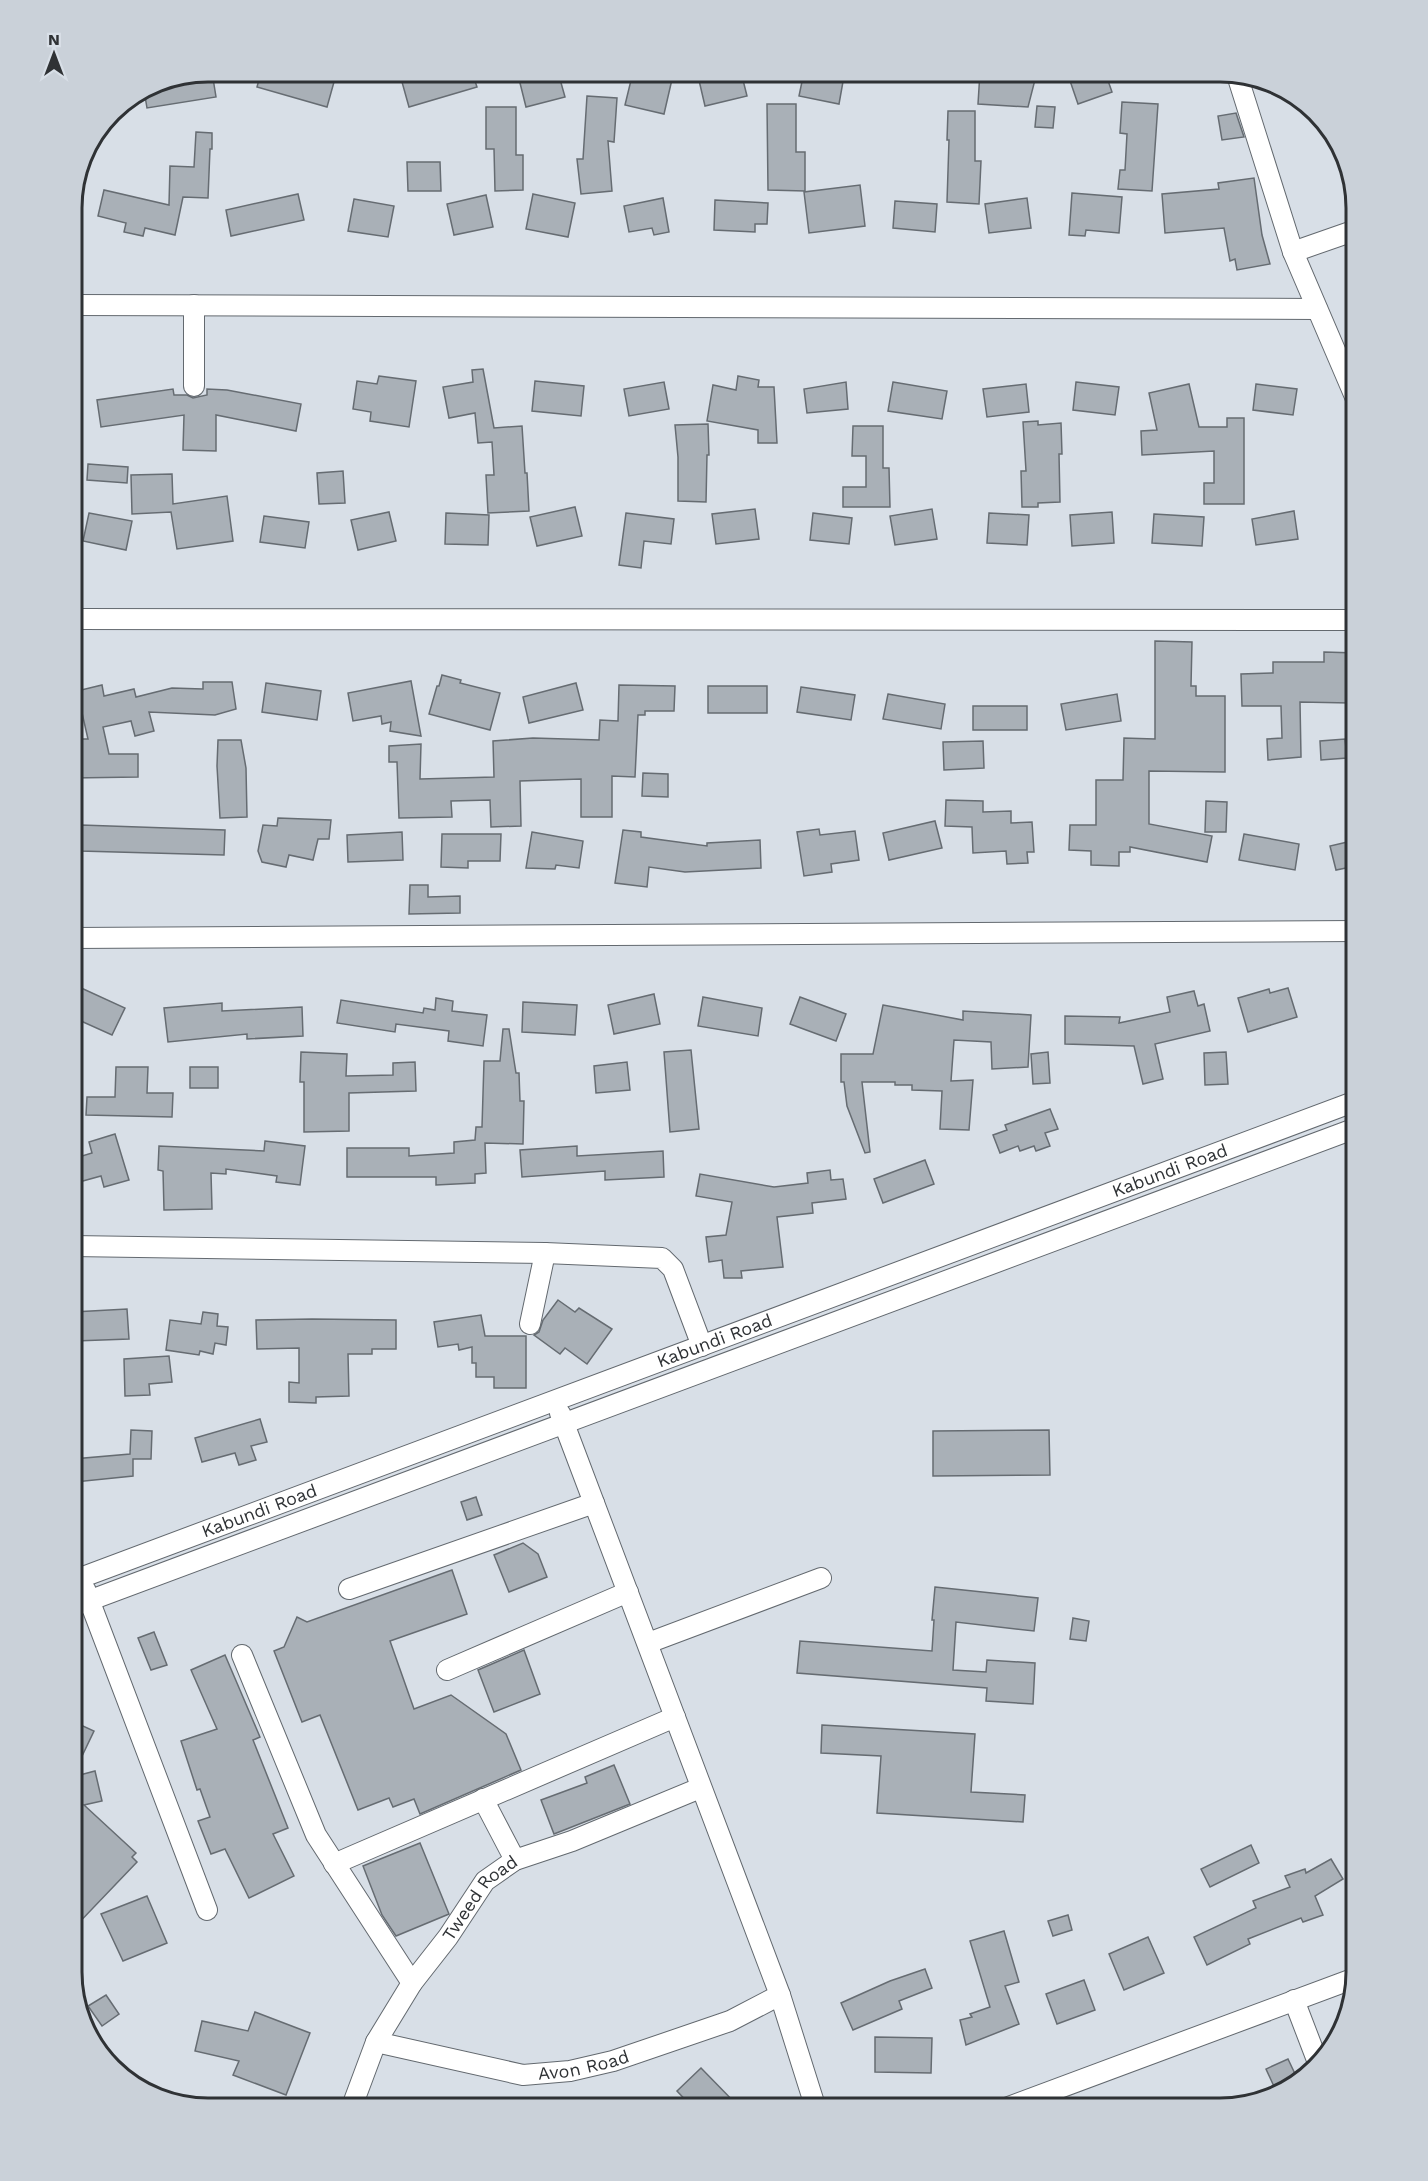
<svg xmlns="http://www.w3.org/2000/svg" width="1428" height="2181" viewBox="0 0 1428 2181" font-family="'Work Sans',sans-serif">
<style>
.building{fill:#a9b0b7;stroke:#666c72;stroke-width:1.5}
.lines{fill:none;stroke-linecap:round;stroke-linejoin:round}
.minor-casing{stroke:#63696f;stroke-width:22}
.minor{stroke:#fff;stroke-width:20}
.labels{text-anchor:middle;stroke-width:5;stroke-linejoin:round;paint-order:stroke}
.street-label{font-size:18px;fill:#2f3235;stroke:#d8dfe7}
.rim{fill:none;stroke:#2f3235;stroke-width:3}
</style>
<rect width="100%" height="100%" fill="#d8dfe7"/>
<!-- building -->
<g class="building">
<path d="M212,72L216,97L147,108L144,90L157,82Z"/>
<path d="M261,72H307V74L334,82L327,107L257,87Z"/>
<path d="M436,72H472L477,87L409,107L402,82Z"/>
<path d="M546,72H558L565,97L526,107L519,79Z"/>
<path d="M633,72H659L673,75L664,114L625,105Z"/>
<path d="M718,72H741L747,96L705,106L698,76Z"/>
<path d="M804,72H822L844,76L839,104L799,96Z"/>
<path d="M980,72H1037L1028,107L978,104Z"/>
<path d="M1067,72H1105L1112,92L1078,104Z"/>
<path d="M587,96L617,98L614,142L608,141L612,191L581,194L577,159H583Z"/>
<path d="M1122,102L1158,104L1152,191L1118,189L1120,170H1125L1127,134L1120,133Z"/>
<path d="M767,104H796V152H805V191L768,190Z"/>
<path d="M1037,106L1055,107L1053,128L1035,127Z"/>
<path d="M486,107H516V155H523V190L495,191L494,149H486Z"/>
<path d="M948,111H975V161H981L979,204L947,202L949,140H947Z"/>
<path d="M1236,113L1244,137L1222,140L1218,116Z"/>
<path d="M196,132L212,133V149H210L208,198L183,197L175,235L145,228L143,236L124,232L126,223L98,216L104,190L169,205L170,166L194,167Z"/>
<path d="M407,162H440L441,191H408Z"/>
<path d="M1254,178L1262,235L1270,264L1237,270L1235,259L1230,261L1224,228L1165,233L1162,194L1219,189L1218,183Z"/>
<path d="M860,185L865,226L809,233L804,192Z"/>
<path d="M1072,193L1122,197L1119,233L1086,230L1085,236L1069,235Z"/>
<path d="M298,194L304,220L231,236L226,210Z"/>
<path d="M533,194L575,203L568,237L526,229Z"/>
<path d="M486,195L493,227L454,235L447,204Z"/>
<path d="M663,198L669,232L654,235L652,228L629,232L624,206Z"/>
<path d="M1027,198L1031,228L989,233L985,204Z"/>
<path d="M354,199L394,206L388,237L348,231Z"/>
<path d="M715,200L768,203L767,224H755V232L714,230Z"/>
<path d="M895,201L937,204L935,232L893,228Z"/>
<path d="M483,369L494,428L522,426L525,473H527L529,511L488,513L486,475H494L492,442L478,443L475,413L449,418L443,387L473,382L472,370Z"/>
<path d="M379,376L416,381L409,427L370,421L371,412L353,409L357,381L377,384Z"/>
<path d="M738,376L759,380L758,387H774L777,443H758V430L707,421L713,385L736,390Z"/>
<path d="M535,381L584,386L581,416L532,411Z"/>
<path d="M664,382L669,409L629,416L624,389Z"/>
<path d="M846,382L848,409L807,413L804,389Z"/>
<path d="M893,382L947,391L942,419L888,411Z"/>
<path d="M1076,382L1119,387L1115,415L1073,410Z"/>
<path d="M1026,384L1029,412L987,417L983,389Z"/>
<path d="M1189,384L1199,427H1227V418H1244V504H1204V483H1214V451L1142,455L1141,431L1157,430L1149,393Z"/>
<path d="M1256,384L1297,389L1293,415L1253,410Z"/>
<path d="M173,389L174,395H187L193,398L207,395V389L227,390L301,404L296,431L216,415V451L183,450L184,415L101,427L97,400Z"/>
<path d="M1038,421V425L1061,423L1062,454H1059L1060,502L1038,503V507H1022L1021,471H1026L1023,422Z"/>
<path d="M708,424L709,455H707L706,502L678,501V457L675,425Z"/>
<path d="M853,426H883V468H889L890,507H843V487H866V456H852Z"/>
<path d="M88,464L128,467L127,483L87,480Z"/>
<path d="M343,471L345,503L319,504L317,473Z"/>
<path d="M172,474L173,504L227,496L233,541L177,549L171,512L132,514L131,475Z"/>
<path d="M575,507L582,536L537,546L530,517Z"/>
<path d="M755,509L759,539L716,544L712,514Z"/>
<path d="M932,509L937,539L895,545L890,516Z"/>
<path d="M1294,511L1298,539L1256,545L1252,519Z"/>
<path d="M389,512L396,541L358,550L351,520Z"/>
<path d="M1112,512L1114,543L1072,546L1070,515Z"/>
<path d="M89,513L132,521L126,550L83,541Z"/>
<path d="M446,513L489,515L488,545L445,544Z"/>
<path d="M626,513L674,519L671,544L644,541L641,568L619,565Z"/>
<path d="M813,513L852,518L849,544L810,540Z"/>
<path d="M989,513L1029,515L1027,545L987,543Z"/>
<path d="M1154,514L1204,517L1202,546L1152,543Z"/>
<path d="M264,516L309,522L305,548L260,542Z"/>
<path d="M1155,641L1192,642L1191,686H1196V696H1225V772L1149,771V824L1212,836L1207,862L1130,847V852H1119V866L1091,865V851L1069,850L1070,825H1096V780H1123L1124,738L1155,739Z"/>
<path d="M1324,652L1356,653V695L1350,694V703L1300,702L1301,757L1268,760L1267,739L1282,738L1281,706H1242L1241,674L1273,673V662H1324Z"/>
<path d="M442,675L461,680L460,683L500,693L490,730L429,714L437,686H439Z"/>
<path d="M411,681L421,736L390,731L391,722L382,724L381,716L353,721L348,693Z"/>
<path d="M203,682H232L236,709L215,715L149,712L154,731L135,736L131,721L103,727L109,754H138V777L72,778V739H88L77,691L102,685L104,696L134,689L136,697L172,688L203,689Z"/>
<path d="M266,683L321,691L317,720L262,712Z"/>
<path d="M576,683L583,710L529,723L523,697Z"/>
<path d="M619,685L675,686L674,711H645V715H638L635,777L612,776V817H581V779L520,781L521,826L491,827L490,800L451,801L452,817L399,818L397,762H389V746L421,744L420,779L494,777L493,741L533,738L599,740L600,720L618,721Z"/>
<rect x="708" y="686" width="59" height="27"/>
<path d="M801,687L855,695L851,720L797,712Z"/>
<path d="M888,694L945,704L941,729L883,719Z"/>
<path d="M1117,694L1121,721L1066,730L1061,704Z"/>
<rect x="973" y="706" width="54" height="24"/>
<path d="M1345,739L1347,758L1321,760L1320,741Z"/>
<path d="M218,740H241L246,768L247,817L220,818L217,766Z"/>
<path d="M983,741L984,768L944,770L943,742Z"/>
<path d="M643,773L668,774V797L642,796Z"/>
<path d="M946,800L983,801V812L1011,811V823L1032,822L1034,852H1027L1028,863L1007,864L1006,851L973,853L972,827L945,826Z"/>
<path d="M1206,801L1227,802L1226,832H1205Z"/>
<path d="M278,818L331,820L329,839H318L313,860L289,855L286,867L262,862L258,851L263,825L277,826Z"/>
<path d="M935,821L942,848L889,860L883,833Z"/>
<path d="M81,825L225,830L224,855L80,851Z"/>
<path d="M819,829L820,835L855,831L859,860L831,864L832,872L804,876L797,832Z"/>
<path d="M623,830L641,832V837L707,846V843L760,840L761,868L685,872L649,867L647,887L615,883Z"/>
<path d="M402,832L403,860L348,862L347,835Z"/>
<path d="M532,832L583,841L579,868L556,865L555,869L526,868Z"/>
<path d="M442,834H501L500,861H468V868L441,867Z"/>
<path d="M1244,834L1299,844L1295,870L1239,860Z"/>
<path d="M1356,840V866L1336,870L1330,846Z"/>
<path d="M410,885H428V897L460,896V913L409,914Z"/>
<path d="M79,987L125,1008L112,1035L72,1017V1001Z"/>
<path d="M1288,988L1297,1017L1248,1032L1238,998L1269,989L1270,993Z"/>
<path d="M1194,991L1198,1006L1204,1004L1210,1031L1155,1044L1163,1079L1143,1084L1134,1046L1065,1044V1016L1120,1017L1119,1023L1170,1012L1167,997Z"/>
<path d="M654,994L660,1024L614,1034L608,1005Z"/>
<path d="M703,997L762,1008L758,1036L698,1026Z"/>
<path d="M800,997L846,1014L836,1041L790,1024Z"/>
<path d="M436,998L453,1001L452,1011L487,1015L483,1046L448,1041L449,1031L396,1024L395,1032L337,1023L341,1000L423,1013L424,1008L435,1010Z"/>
<path d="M523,1002L577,1005L575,1035L522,1032Z"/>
<path d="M222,1003V1011L302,1007L303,1036L247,1039V1034L168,1042L164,1008Z"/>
<path d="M883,1005L963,1020V1011L1031,1015L1028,1067L992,1069L991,1042L954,1040L951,1081L973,1080L969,1130L940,1129L942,1091L912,1090V1085H895V1082H862L870,1152L865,1153L847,1106L844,1082H841V1054H873Z"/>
<path d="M503,1029H509L516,1073H519L520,1101H524L523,1144L485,1143L486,1173L475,1174V1183L436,1185V1177H347V1148H409V1156L454,1153V1142L475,1140L476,1127H482L484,1061H500Z"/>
<path d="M691,1050L699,1129L670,1132L664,1052Z"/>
<path d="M301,1052L347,1054L346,1076L393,1075V1063L415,1062L416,1091L349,1093V1131L304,1132V1082H300Z"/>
<path d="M1048,1052L1050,1083L1033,1084L1031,1054Z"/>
<path d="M1226,1052L1228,1084L1205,1085L1204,1053Z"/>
<path d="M627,1062L630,1090L596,1093L594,1066Z"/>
<path d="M116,1067H148L147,1093H173L172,1117L86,1115L87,1097H115Z"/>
<rect x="190" y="1067" width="28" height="21"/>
<path d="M1050,1109L1058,1129L1045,1133L1050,1146L1036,1151L1034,1146L1020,1151L1018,1146L1000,1153L993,1135L1007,1130L1005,1125Z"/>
<path d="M115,1134L129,1180L104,1187L101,1176L72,1184V1159L92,1153L89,1142Z"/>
<path d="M265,1141L305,1146L300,1185L276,1182L277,1176L226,1169V1174L211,1173L212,1209L164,1210L163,1171L158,1170L159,1146L264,1151Z"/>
<path d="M577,1146V1156L663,1151L664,1177L605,1180V1171L522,1177L520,1150Z"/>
<path d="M925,1160L934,1184L883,1203L874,1179Z"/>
<path d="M830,1170L831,1180L843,1179L846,1199L812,1203L813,1213L777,1217L783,1267L741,1271L742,1278H724L722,1260L709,1262L706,1237L726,1235L732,1202L696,1196L700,1174L774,1187L808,1183L807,1173Z"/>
<path d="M558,1300L575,1312L579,1308L612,1329L587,1364L565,1348L560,1354L534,1335L539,1332L543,1320Z"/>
<path d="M127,1309L129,1339L75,1341L73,1312Z"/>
<path d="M203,1312L218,1314L217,1326L228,1327L226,1345L215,1343L213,1354L200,1351L199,1355L166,1350L170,1320L201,1324Z"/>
<path d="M481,1315L485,1336H526V1388H494V1377H476V1363H472V1347L459,1350L458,1344L438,1347L434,1322Z"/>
<path d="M312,1319L396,1320V1349H372V1354H348L349,1396L316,1397V1403L289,1402V1382L299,1383V1348L257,1349L256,1320Z"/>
<path d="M169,1356L172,1382L149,1384L150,1395L125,1396L124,1359Z"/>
<path d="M260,1419L267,1442L251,1446L256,1460L239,1465L235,1453L202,1462L195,1438Z"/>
<path d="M131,1430L152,1431L151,1459H133V1476L75,1482L73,1459L130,1454Z"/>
<path d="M1049,1430L1050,1475L933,1476V1431Z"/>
<path d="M476,1497L482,1515L467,1520L461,1502Z"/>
<path d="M523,1543L538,1554L547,1577L509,1592L494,1555Z"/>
<path d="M452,1570L467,1614L390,1641L414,1709L451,1695L506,1734L521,1770L420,1814L414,1799L393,1807L389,1798L358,1810L320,1715L302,1722L274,1651L284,1647L297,1617L307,1622Z"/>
<path d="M935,1587L1038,1598L1034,1631L956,1622L953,1670L986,1672L987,1660L1035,1663L1033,1704L986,1701L987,1688L797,1673L800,1641L932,1651L934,1620H932Z"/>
<path d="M1073,1618L1089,1621L1086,1641L1070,1639Z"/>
<path d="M154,1632L167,1665L151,1670L138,1638Z"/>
<path d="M524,1650L540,1694L494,1712L478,1670Z"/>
<path d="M225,1655L260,1737L253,1740L288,1828L273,1834L294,1876L249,1898L225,1849L211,1854L198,1821L210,1817L200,1789L197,1790L181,1741L217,1729L191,1670Z"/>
<path d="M72,1721L94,1731L72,1777Z"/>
<path d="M822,1725L975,1734L971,1792L1025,1795L1023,1822L877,1813L881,1756L821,1753Z"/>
<path d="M614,1765L630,1804L554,1834L541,1800L587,1783L585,1777Z"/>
<path d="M95,1771L102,1801L84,1805L136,1853L132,1857L137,1862L72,1930V1777Z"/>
<path d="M420,1843L449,1914L396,1936L382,1915L363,1866Z"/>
<path d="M1251,1845L1259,1863L1210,1887L1201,1869Z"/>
<path d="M1331,1859L1343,1879L1315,1896L1323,1915L1303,1922L1301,1918L1248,1939L1250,1944L1207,1965L1194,1937L1256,1908L1253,1901L1290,1887L1285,1876L1305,1869L1306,1873Z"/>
<path d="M147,1896L167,1943L123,1961L101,1914Z"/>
<path d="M1068,1915L1072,1930L1053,1936L1048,1921Z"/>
<path d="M1004,1931L1019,1982L1005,1986L1019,2024L966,2045L960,2020L972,2017L970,2014L990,2007L970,1941Z"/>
<path d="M1148,1937L1164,1973L1124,1990L1109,1954Z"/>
<path d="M925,1969L932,1988L899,2001L902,2009L853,2030L841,2003L890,1981Z"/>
<path d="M1084,1980L1095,2010L1057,2024L1046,1994Z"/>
<path d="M106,1995L119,2014L102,2026L88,2006Z"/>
<path d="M255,2012L310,2033L286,2095L233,2075L239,2061L195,2051L202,2021L248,2031Z"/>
<path d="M875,2037L932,2038L931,2073L875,2072Z"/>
<path d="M1288,2059L1297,2078L1278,2095L1266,2069Z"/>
<path d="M701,2068L741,2109H694L677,2091Z"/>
</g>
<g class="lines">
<defs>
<g id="minor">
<path d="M1237,75L1293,252L1356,399"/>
<path d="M1293,252L1356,230"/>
<path d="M72,305L1317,309"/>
<path d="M194,386V305"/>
<path d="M72,619L1356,620"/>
<path d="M72,938L1356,931"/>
<path d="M72,1246L545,1253L662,1258L673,1269L702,1346"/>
<path d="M530,1324L545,1253"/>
<path d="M560,1413L780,1995L816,2109"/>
<path id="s1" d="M72,1581L1356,1101"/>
<path d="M85,1589L207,1910"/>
<path d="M349,1589L594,1503"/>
<path d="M72,1607L1356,1128"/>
<path d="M648,1643L821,1578"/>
<path d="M242,1655L316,1835L412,1983"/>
<path d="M447,1670L628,1592"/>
<path d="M483,1799L515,1860"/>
<path d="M334,1864L675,1717"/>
<path d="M1294,2000L1317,2060"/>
<path id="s2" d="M376,2042L523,2075L570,2071L613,2061L730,2021L780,1995"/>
<path id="s3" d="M351,2109L376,2042L412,1983L448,1937L485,1881L515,1860L572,1841L700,1788"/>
<path d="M1003,2109L1355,1978"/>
</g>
</defs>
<!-- minor casing -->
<use href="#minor" class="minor-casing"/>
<!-- minor -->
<use href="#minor" class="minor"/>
</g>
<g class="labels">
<!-- street labels -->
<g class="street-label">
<text dy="6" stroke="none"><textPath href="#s1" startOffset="1172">Kabundi Road</textPath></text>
<text dy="6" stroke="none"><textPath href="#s1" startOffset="686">Kabundi Road</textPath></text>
<text dy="6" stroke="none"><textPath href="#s1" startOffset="200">Kabundi Road</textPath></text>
<text dy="6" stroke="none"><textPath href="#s3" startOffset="250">Tweed Road</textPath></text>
<text dy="6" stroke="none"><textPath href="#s2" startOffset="212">Avon Road</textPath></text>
</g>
</g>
<!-- crop -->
<path d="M0 0H1428V2181H0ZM208 82H1220A126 126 0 0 1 1346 208V1972A126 126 0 0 1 1220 2098H208A126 126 0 0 1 82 1972V208A126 126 0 0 1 208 82Z" fill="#cad1d9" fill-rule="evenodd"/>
<path class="rim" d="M208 82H1220A126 126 0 0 1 1346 208V1972A126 126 0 0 1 1220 2098H208A126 126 0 0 1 82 1972V208A126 126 0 0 1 208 82Z"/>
<!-- north arrow -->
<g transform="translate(54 54)" stroke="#d8dfe7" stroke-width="4.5" paint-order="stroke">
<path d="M0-4.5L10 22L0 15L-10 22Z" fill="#2f3235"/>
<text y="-9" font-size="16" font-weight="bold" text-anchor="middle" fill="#2f3235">N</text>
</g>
</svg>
